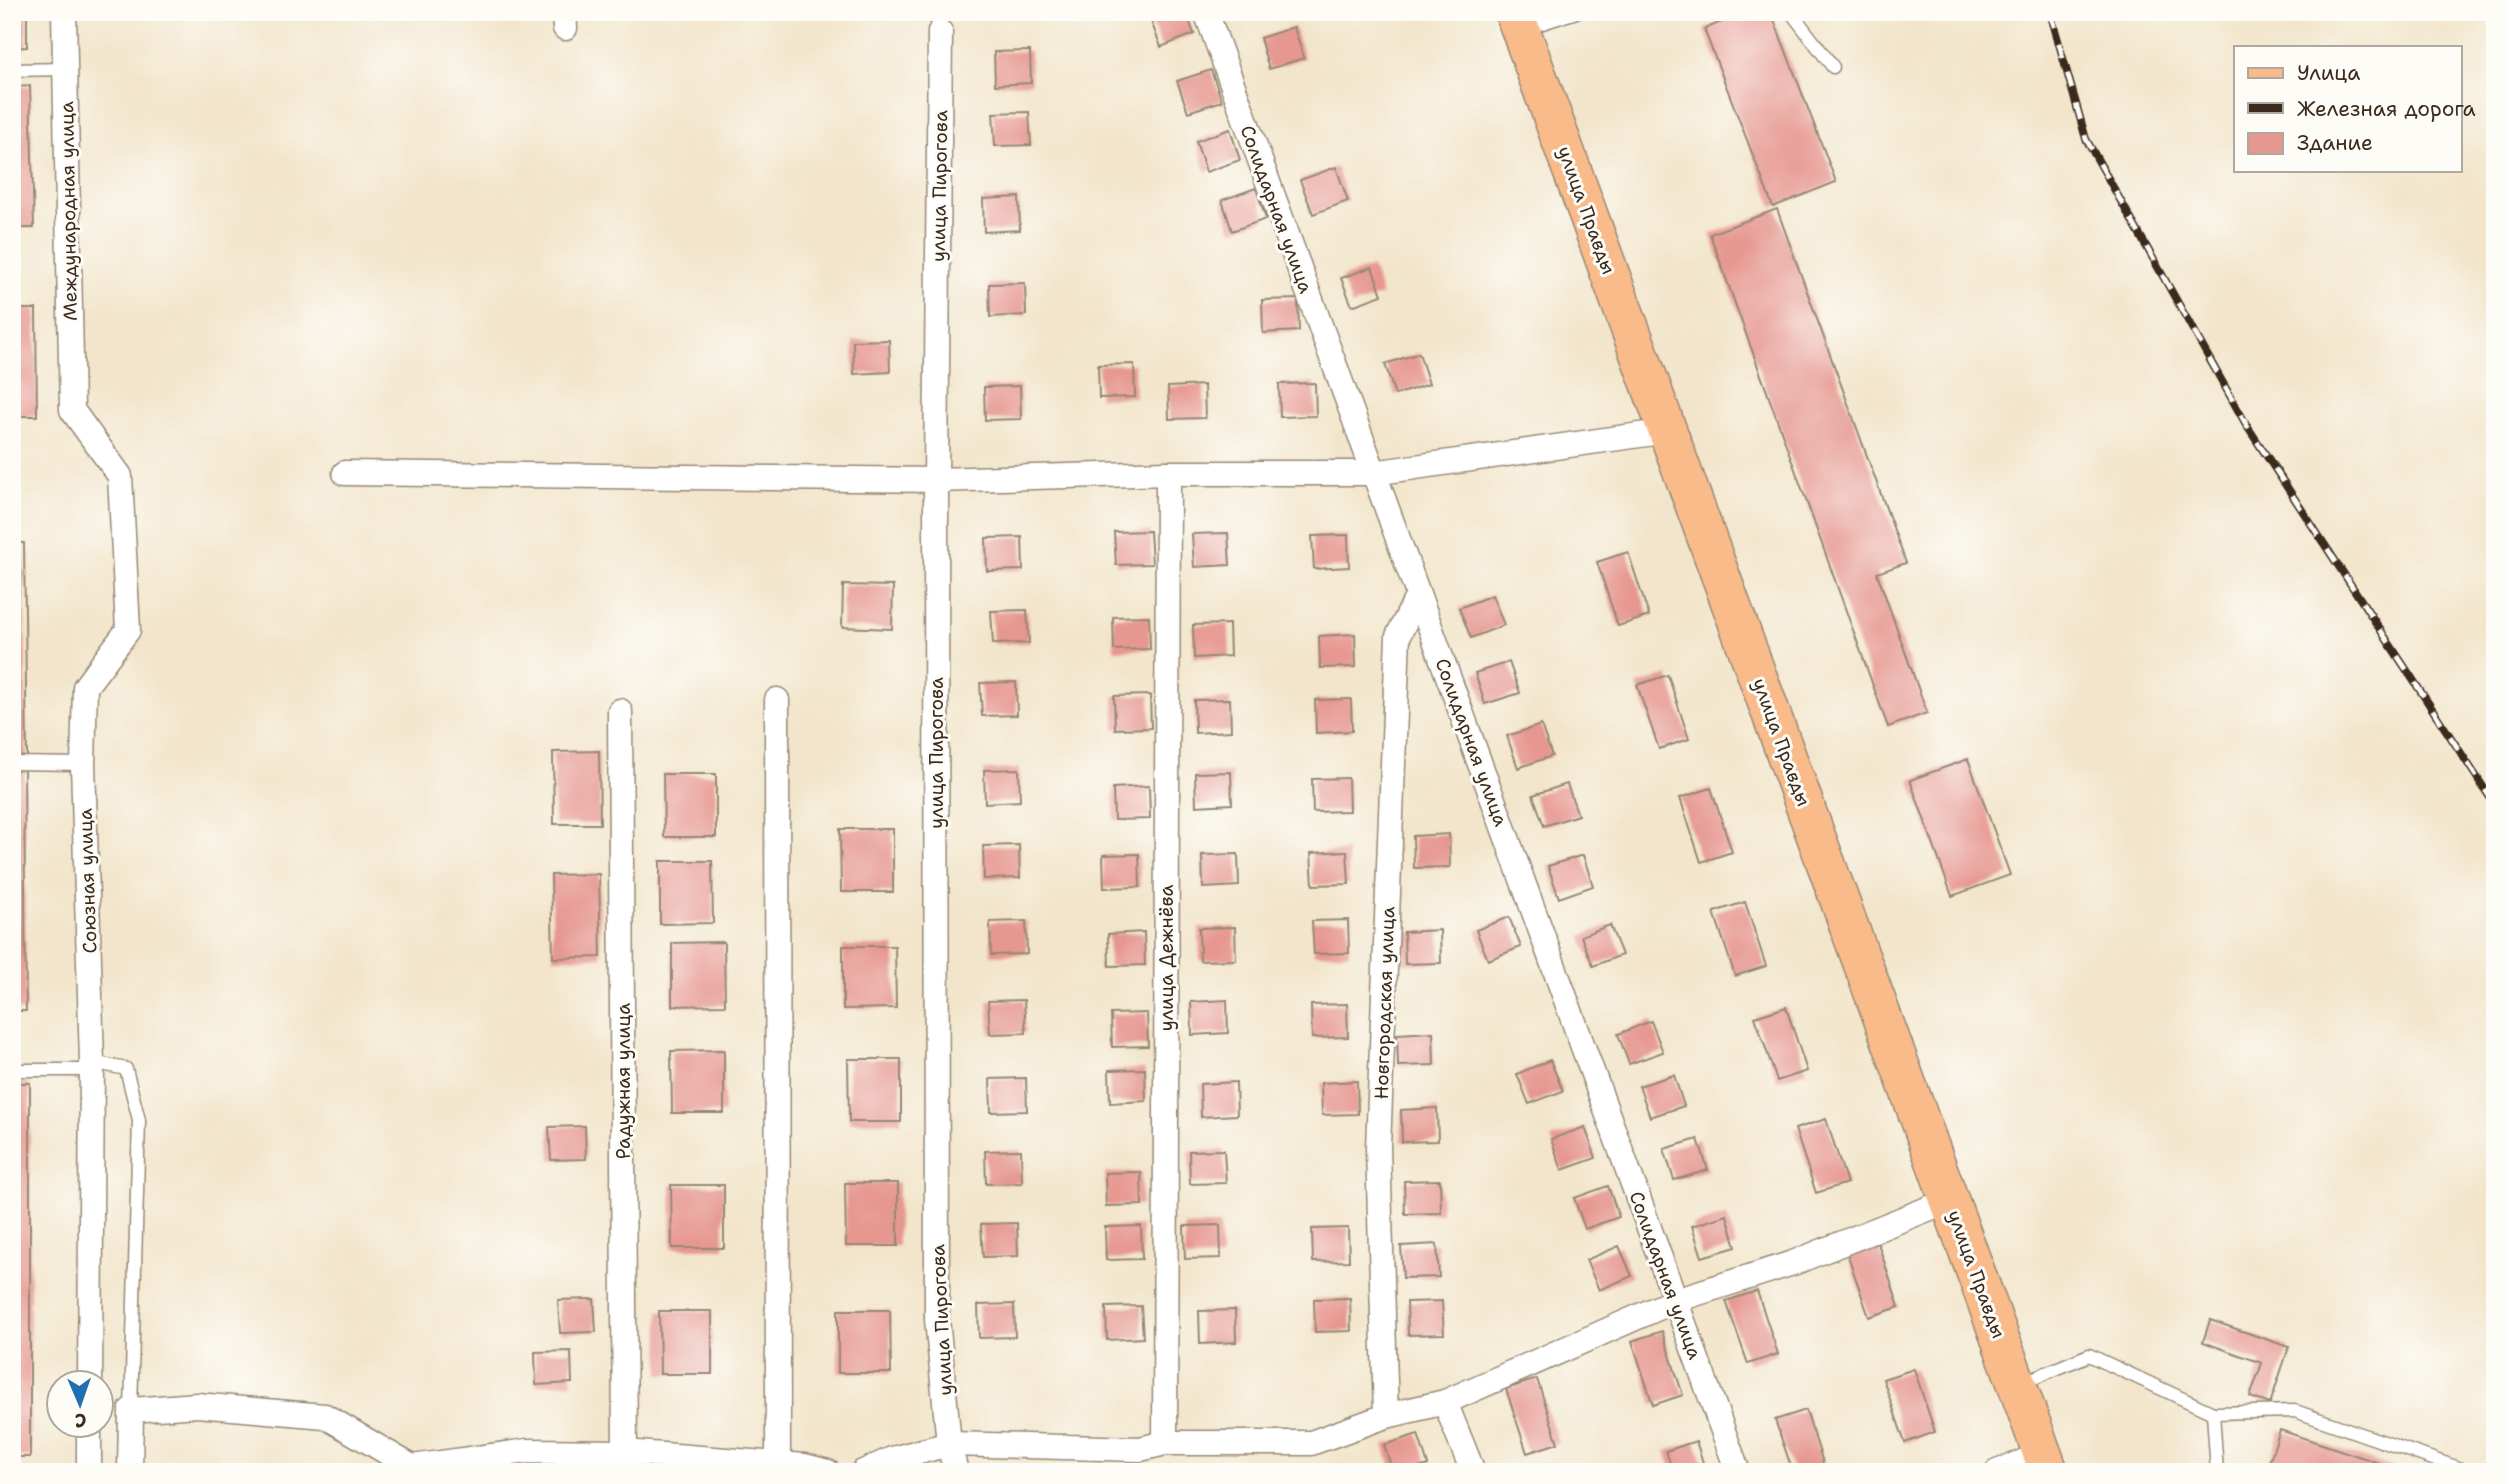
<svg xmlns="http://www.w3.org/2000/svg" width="2507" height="1484" viewBox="0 0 2507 1484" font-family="'Shantell Sans',sans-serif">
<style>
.building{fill:#e69790}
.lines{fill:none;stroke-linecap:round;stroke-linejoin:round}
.lane-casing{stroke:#968874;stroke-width:15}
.street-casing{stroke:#968874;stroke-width:27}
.primary-casing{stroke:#968874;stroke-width:41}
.lane{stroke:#fff;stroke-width:12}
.street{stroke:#fff;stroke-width:24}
.primary{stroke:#fabb8b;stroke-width:38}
.rail-casing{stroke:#3b2a1e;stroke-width:8}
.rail{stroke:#fdfcf7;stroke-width:5;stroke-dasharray:16;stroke-linecap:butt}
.labels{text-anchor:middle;stroke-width:6;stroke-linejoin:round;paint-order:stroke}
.street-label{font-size:19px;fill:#3b2a1e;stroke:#fdfcf7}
</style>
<rect width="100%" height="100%" fill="#fdfcf7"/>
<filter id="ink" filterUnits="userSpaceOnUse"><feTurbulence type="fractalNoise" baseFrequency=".0143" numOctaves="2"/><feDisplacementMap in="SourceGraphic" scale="14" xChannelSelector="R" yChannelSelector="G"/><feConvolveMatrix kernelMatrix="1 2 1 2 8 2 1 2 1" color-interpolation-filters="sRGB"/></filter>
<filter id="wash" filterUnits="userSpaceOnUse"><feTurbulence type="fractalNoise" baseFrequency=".00686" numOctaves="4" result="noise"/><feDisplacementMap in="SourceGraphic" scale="28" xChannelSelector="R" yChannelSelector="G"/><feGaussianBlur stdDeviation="1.57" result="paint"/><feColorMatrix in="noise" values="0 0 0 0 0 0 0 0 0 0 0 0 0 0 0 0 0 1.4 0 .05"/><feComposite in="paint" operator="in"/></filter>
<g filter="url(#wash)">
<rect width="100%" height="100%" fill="#f2e5cb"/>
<g id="blocks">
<!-- building -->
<g class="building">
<path d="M12,12H27V47L12,48Z"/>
<path d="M1158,12H1186L1194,34L1161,47L1149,16Z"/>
<path d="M1747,12H1771L1836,182L1773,207L1704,29Z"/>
<path d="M1294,27L1304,58L1269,69L1260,38Z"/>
<path d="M1030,51L1031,83L995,85L994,52Z"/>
<path d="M1211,70L1222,101L1188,112L1177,81Z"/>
<path d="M30,86L34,228H12V87Z"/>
<path d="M1029,112L1031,145L995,146L993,113Z"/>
<path d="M1230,129L1240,160L1206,172L1196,141Z"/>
<path d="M1336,167L1348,201L1313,214L1300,180Z"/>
<path d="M1256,188L1266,219L1232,231L1222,200Z"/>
<path d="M1019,197L1020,230L984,232L983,199Z"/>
<path d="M1777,209L1906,563L1877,573L1927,713L1888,727L1710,234Z"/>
<path d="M1372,267L1382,295L1352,306L1341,278Z"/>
<path d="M1025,283L1026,315L990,317L989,284Z"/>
<path d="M1298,299L1299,331L1263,333L1262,300Z"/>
<path d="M12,309H36L37,416H12Z"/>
<path d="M889,340L890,372L854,374L853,341Z"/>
<path d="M1419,353L1429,384L1395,395L1385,364Z"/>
<path d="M1134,364L1135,397L1099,398L1098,365Z"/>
<path d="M1315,383L1316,416L1280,417L1279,384Z"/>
<path d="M1204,385L1205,418L1169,419L1168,387Z"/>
<path d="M1020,386L1021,419L985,420L984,387Z"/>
<path d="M1150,531L1152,564L1116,565L1114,532Z"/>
<path d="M1228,533L1230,565L1194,567L1192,534Z"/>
<path d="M1348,535L1349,567L1314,569L1312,536Z"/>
<path d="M1022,537L1023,570L987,571L986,538Z"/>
<path d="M12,543H24L27,758L12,759Z"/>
<path d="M1628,552L1649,616L1618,626L1597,562Z"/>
<path d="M843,585L893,586L892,629L842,627Z"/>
<path d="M1492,595L1504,625L1471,638L1459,608Z"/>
<path d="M1027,610L1029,643L993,644L991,611Z"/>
<path d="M1149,616L1150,649L1114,650L1113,617Z"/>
<path d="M1229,624L1230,656L1194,658L1193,625Z"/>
<path d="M1355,634L1356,667L1320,668L1319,636Z"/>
<path d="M1509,662L1520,693L1485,704L1475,673Z"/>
<path d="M1668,675L1689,739L1659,749L1637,685Z"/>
<path d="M1016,682L1017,715L982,716L980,683Z"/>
<path d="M1150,695L1151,728L1115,729L1114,696Z"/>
<path d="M1230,699L1231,731L1195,733L1194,700Z"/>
<path d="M1351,699L1352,731L1316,733L1315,700Z"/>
<path d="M1541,725L1552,756L1518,768L1507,736Z"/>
<path d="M599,751L600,824H554L553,752Z"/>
<path d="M1968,759L2010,875L1952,896L1910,780Z"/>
<path d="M12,764H24L26,1011H12Z"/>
<path d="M1019,769L1020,801L985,803L984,770Z"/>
<path d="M1231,772L1232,804L1196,806L1195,773Z"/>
<path d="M663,774H716V837H664Z"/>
<path d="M1348,778L1349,811L1313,812L1312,779Z"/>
<path d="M1567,784L1578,815L1544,826L1533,795Z"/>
<path d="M1149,786L1150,819L1114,820L1113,788Z"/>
<path d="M1711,788L1732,852L1701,862L1680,798Z"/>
<path d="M840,829H893V892H841Z"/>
<path d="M1449,834L1450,867L1414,868L1413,836Z"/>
<path d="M1019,845L1020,878L984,879L983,846Z"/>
<path d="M1347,851L1349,884L1313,885L1311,853Z"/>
<path d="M1139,854L1140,887L1104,888L1103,855Z"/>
<path d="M1238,854L1239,886L1203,888L1202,855Z"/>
<path d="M1583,855L1593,886L1559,898L1548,866Z"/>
<path d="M660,861H712L713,923L660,924Z"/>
<path d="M599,874L601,957L553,958L551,875Z"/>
<path d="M1745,902L1766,966L1735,976L1714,912Z"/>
<path d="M1509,917L1521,947L1488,960L1476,930Z"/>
<path d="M1348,920L1349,953L1314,954L1312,921Z"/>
<path d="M1026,921L1027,954L991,955L990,922Z"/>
<path d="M1610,925L1622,955L1593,966L1581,936Z"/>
<path d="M1235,927L1236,960L1200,961L1199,928Z"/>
<path d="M1440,930L1441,963L1405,964L1404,932Z"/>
<path d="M1144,932L1145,965L1109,966L1108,934Z"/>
<path d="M724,942L725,1005L672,1006V943Z"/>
<path d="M843,946H895L896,1008L843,1009Z"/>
<path d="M1024,1000L1026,1033L990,1034L988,1001Z"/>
<path d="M1227,1000L1228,1033L1192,1035L1191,1002Z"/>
<path d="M1347,1004L1348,1037L1312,1038L1311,1005Z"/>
<path d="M1786,1007L1807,1071L1777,1081L1755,1017Z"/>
<path d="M1147,1013L1148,1046L1112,1047L1111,1014Z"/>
<path d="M1651,1021L1663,1052L1629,1064L1618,1034Z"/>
<path d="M1433,1032L1434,1065L1398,1066L1397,1034Z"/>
<path d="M724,1050V1113H672L671,1051Z"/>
<path d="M848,1059H901V1122H849Z"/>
<path d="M1550,1060L1563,1091L1529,1104L1517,1074Z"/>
<path d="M1145,1069L1146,1101L1110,1103L1109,1070Z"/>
<path d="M1674,1075L1684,1106L1650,1117L1639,1086Z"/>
<path d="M1026,1078L1027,1111L991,1112L990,1079Z"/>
<path d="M1357,1081L1358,1114L1322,1115L1321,1083Z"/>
<path d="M1236,1082L1237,1115L1201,1117L1200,1084Z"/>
<rect x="12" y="1083" width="18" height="374"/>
<path d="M1437,1108L1438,1141L1402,1142L1401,1110Z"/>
<path d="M1826,1119L1847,1183L1816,1193L1795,1129Z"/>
<path d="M585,1126L586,1159L551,1160L549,1127Z"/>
<path d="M1585,1127L1596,1158L1562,1170L1551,1139Z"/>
<path d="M1698,1139L1708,1170L1674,1180L1664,1149Z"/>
<path d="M1021,1150L1022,1183L986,1184L985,1151Z"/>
<path d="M1224,1150L1226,1183L1190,1184L1189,1151Z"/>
<path d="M1141,1172L1142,1205L1106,1206L1105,1173Z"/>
<path d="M1440,1180L1441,1213L1405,1214L1404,1181Z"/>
<path d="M845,1183H898V1246H846Z"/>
<path d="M671,1185H724V1248H672Z"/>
<path d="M1608,1186L1619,1217L1585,1229L1574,1198Z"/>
<path d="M1727,1215L1736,1247L1702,1257L1692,1226Z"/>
<path d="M1017,1223L1018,1256L983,1257L981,1224Z"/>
<path d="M1220,1225L1221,1258L1185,1259L1184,1226Z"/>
<path d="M1141,1226L1142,1259L1106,1260L1105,1227Z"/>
<path d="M1348,1228L1349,1261L1313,1262L1312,1229Z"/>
<path d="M1878,1243L1899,1307L1869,1317L1847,1253Z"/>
<path d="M1437,1244L1439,1277L1403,1278L1401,1246Z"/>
<path d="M1619,1246L1632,1276L1599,1290L1586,1260Z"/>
<path d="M1757,1291L1778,1354L1748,1364L1726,1301Z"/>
<path d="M1350,1298L1351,1331L1315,1332L1314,1299Z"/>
<path d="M594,1299L596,1332L560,1333L558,1300Z"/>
<path d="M1442,1301L1444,1334L1408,1335L1407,1302Z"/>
<path d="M1014,1304L1015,1337L979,1338L978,1305Z"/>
<path d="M1141,1306L1143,1338L1107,1340L1106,1307Z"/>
<path d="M838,1310H890L891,1373H838Z"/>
<path d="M1235,1310L1236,1342L1200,1344L1199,1311Z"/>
<path d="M659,1311H712V1374H660Z"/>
<path d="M2210,1320L2289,1347L2270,1404L2250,1397L2262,1363L2203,1342Z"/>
<path d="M1662,1331L1683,1395L1653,1405L1632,1341Z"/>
<path d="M571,1351L572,1383L536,1385L535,1352Z"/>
<path d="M1914,1369L1935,1432L1905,1443L1883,1379Z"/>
<path d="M1537,1379L1558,1443L1527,1453L1506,1389Z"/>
<path d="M1806,1410L1826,1472H1793L1775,1420Z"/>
<path d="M2280,1430L2403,1471V1472H2266Z"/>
<path d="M1418,1434L1428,1465L1407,1472H1393L1384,1445Z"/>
<path d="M1696,1441L1706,1472H1673L1666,1451Z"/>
</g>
</g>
</g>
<g filter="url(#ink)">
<use href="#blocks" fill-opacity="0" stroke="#968874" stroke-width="2"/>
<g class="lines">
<defs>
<g id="lane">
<path d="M1791,12L1833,67"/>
<path d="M1524,29L1576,12"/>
<path d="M12,70L65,69"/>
<path d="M12,763L83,764"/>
<path d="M92,1062L126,1069L139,1120L131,1410"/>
<path d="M12,1070H92"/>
<path d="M2022,1383L2089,1355L2213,1413"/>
<path d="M2217,1472L2213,1413L2295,1411L2470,1472"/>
</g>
<g id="street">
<path d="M64,12L72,410L120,476L128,630L85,687L83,764L92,1062L90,1382"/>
<path d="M564,12L565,28"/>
<path d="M1206,12L1738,1472"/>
<path d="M940,32L936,480L937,1319L949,1444L956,1472"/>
<path d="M345,473L936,480L1168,473H1373L1668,431"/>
<path d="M777,700L778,1464"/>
<path d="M620,711L625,1452"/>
<path d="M1445,1402L1473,1472"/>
<path d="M1386,1416L1378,1148L1398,636L1418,595"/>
<path d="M1165,1443L1168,473"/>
<path d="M86,1472L89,1469V1424"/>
<path d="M130,1472L131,1410L197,1405L325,1416L412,1467L527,1451L625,1452L805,1466L828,1472"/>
<path d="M863,1472L892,1459L949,1444L1140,1449L1165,1443H1311L1386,1416L1445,1402L1676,1300L1793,1263L1950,1200"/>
<path d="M1997,1472L2043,1454"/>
</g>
<path id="primary" d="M1514,12L2049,1472"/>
</defs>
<!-- lane casing -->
<use href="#lane" class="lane-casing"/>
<!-- street casing -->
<use href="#street" class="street-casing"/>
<!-- primary casing -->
<use href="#primary" class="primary-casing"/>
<!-- lane -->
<use href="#lane" class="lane"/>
<!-- street -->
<use href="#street" class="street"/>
<!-- primary -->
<use href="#primary" class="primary"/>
<defs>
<path id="rail" d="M2050,12L2086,139L2247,426L2495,805"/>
</defs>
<!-- rail casing -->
<use href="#rail" class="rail-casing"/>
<!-- rail -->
<use href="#rail" class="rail"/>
</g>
</g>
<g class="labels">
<!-- street labels -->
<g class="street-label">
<text transform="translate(939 186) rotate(-89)" y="7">улица Пирогова</text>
<text transform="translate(1277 209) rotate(70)" y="7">Солидарная улица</text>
<text transform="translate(1587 210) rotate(70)" y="7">улица Правды</text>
<text transform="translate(68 211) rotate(-91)" y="7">Международная улица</text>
<text transform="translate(1472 742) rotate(70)" y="7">Солидарная улица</text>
<text transform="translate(1782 742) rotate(70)" y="7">улица Правды</text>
<text transform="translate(936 753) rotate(-90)" y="7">улица Пирогова</text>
<text transform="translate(87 881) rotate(-92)" y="7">Союзная улица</text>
<text transform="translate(1166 958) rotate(-90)" y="7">улица Дежнёва</text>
<text transform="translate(1384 1003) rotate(-88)" y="7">Новгородская улица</text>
<text transform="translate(623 1081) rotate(-90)" y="7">Радужная улица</text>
<text transform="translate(1977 1274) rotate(70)" y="7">улица Правды</text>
<text transform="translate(1666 1275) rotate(70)" y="7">Солидарная улица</text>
<text transform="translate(941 1320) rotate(-93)" y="7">улица Пирогова</text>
</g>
</g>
<!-- margin -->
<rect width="2507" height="1484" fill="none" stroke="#fdfcf7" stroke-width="42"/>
<!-- legend -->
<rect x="2234" y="46" width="228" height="126" fill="#fdfcf7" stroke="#afa8a0" stroke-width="2"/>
<rect x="2248" y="68" width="35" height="10" fill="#fabb8b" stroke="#afa8a0" stroke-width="2"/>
<text x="2297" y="80" font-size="21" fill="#3b2a1e">Улица</text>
<rect x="2248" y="103" width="35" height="10" fill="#3b2a1e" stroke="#afa8a0" stroke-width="2"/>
<text x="2297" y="116" font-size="21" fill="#3b2a1e">Железная дорога</text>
<rect x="2248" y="133" width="35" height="21" fill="#e69790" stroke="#afa8a0" stroke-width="2"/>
<text x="2297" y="150" font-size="21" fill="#3b2a1e">Здание</text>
<!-- north arrow -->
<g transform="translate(80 1404) rotate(178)"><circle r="33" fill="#fdfcf7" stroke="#afa8a0" stroke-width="2"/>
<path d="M0-5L12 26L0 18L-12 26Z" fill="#1f6fb2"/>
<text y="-10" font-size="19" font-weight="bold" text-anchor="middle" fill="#3b2a1e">С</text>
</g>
</svg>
